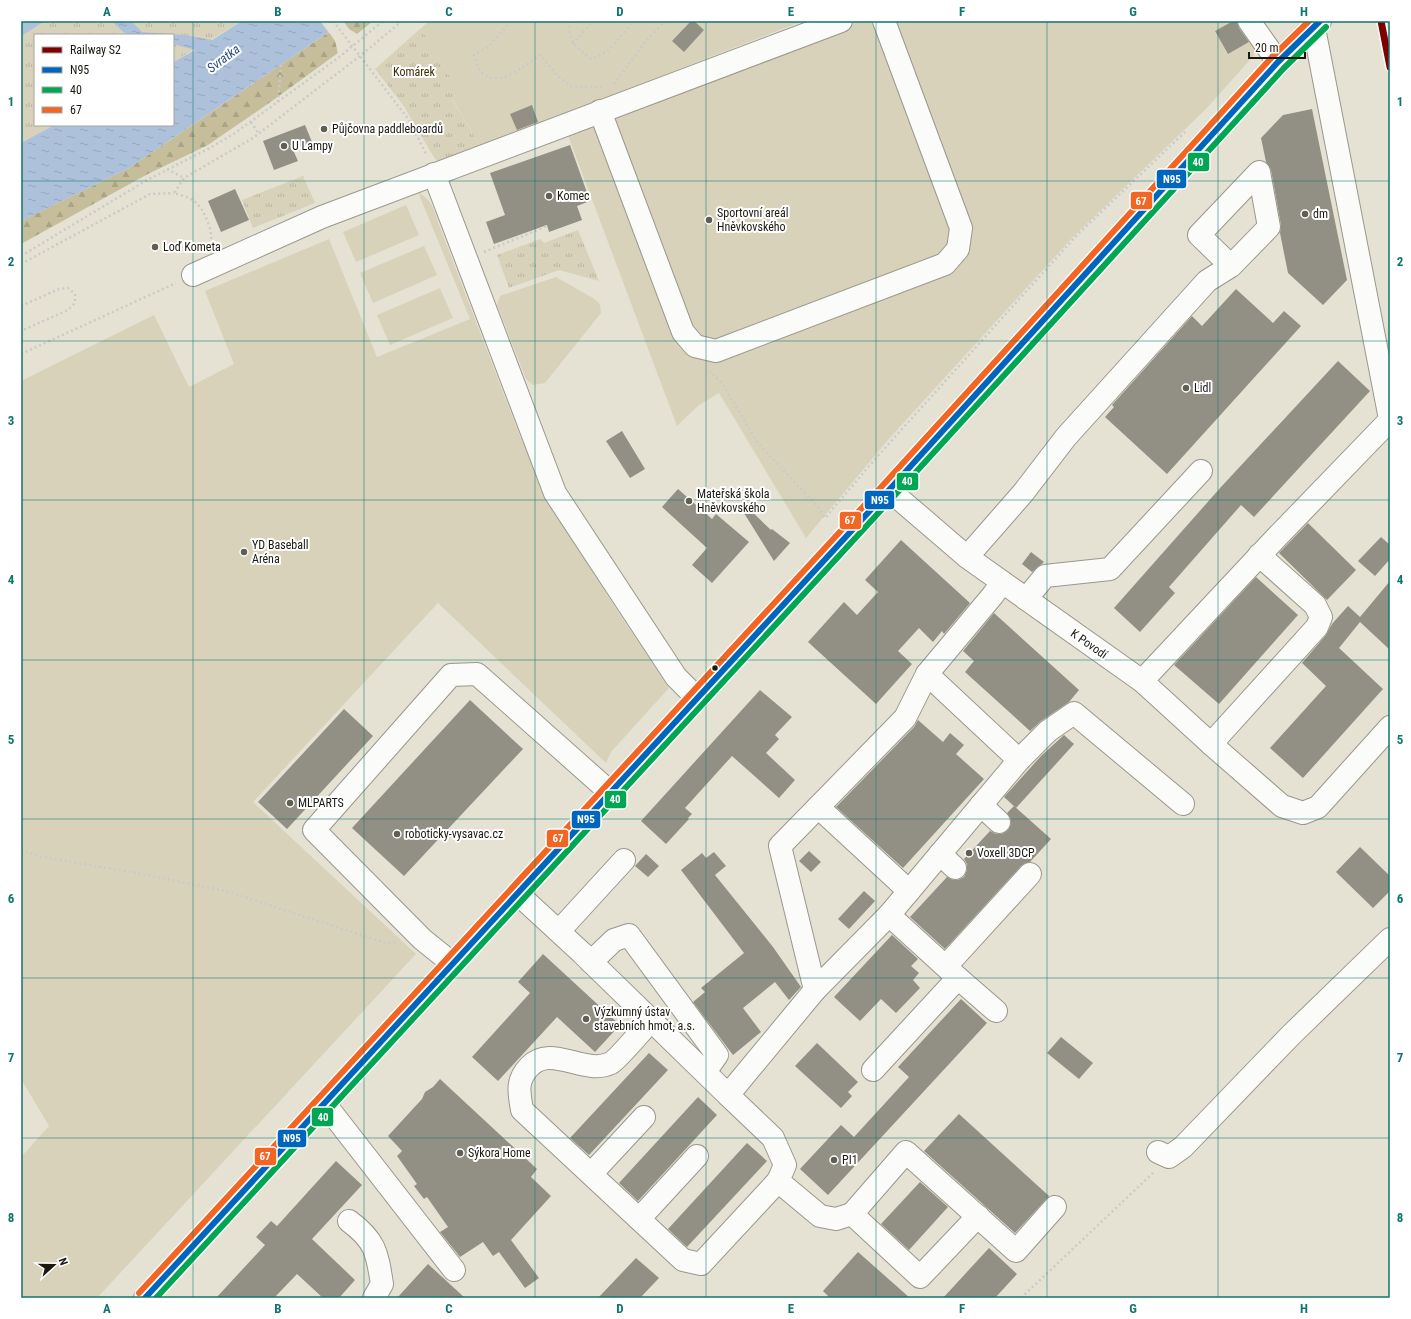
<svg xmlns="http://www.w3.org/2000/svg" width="1411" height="1319" viewBox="0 0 1411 1319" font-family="'Roboto Condensed',sans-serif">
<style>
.grass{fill:#d8d2ba}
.forest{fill:url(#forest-firs)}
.park{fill:url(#park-tufts)}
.water{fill:url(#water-ripples)}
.pier{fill:#e5e2d4}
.building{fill:#929085}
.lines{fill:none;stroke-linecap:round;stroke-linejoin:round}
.minor-casing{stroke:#9a978c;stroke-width:24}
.major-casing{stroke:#9a978c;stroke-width:24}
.path{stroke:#cbcac6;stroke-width:2.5;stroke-dasharray:2 3;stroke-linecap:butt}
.minor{stroke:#fbfbf9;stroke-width:22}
.major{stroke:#fbfbf9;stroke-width:22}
.bus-1-casing{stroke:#fff;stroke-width:9}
.bus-2-casing{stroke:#fff;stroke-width:9}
.bus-3-casing{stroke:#fff;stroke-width:9}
.bus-1{stroke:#0065bd;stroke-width:6}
.bus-2{stroke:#00a651;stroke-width:6}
.bus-3{stroke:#f26522;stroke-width:6}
.rail-1-casing{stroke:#fff;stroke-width:10}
.rail-1{stroke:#800000;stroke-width:7}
.grid{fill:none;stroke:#0f766e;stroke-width:1;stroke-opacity:0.55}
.poi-dot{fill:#615f54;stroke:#fff;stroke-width:1.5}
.bus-dot{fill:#1a180f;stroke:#fff;stroke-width:1.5}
.labels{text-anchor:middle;stroke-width:4;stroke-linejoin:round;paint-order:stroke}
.park-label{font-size:12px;fill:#3a3005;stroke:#fff}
.poi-label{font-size:12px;fill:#1a180f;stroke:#fff;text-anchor:start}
.street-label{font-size:12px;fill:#1a180f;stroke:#fff}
.water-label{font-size:13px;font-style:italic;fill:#294d83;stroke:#fff}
.line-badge{stroke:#fff;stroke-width:1.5}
.badge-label{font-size:11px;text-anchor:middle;font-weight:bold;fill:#fff}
.neatline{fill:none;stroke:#0f766e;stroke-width:1.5}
.grid-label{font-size:13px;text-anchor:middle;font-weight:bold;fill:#0f766e}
</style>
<defs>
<pattern id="forest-firs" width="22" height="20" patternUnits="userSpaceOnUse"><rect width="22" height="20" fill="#c6be9b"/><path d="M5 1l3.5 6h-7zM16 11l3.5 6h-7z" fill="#aaa384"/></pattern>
<pattern id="park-tufts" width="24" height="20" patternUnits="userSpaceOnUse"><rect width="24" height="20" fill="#d8d2ba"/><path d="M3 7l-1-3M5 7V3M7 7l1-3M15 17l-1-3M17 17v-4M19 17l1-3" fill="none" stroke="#b9b49f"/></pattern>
<pattern id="water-ripples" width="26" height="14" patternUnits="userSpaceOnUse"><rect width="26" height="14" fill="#aec1db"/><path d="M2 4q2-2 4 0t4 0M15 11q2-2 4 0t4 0" fill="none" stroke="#95a5bb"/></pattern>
</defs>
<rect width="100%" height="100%" fill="#e5e2d4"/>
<!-- grass -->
<g class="grass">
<path d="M430,21H803L480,146L452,98L459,93L421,28Z"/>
<path d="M858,21H1233L1215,31L1228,54L1251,41L1256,48V53L1207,108L1072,238L887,441L806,538L719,393L699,405L677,426L566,130Z"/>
<path d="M418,192C432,200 435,211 439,225L519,434L548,501L618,612L669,688L611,752L606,763L438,603L253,802L416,954L97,1298H21V1157L49,1126L21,1079V381L154,315L189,387L234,364L205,291L329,239L377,357L470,319Z"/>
<path d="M406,205L419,235L356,262L343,232Z"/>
<path d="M424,246L437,275L373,303L360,273Z"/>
<path d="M556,277L593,298L600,304L601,313L545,383L533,385L526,379L497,305L500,296Z"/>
<path d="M440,288L453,318L390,345L377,315Z"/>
</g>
<!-- forest -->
<g class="forest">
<path d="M345,21H373L357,34L349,29L344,22Z"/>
<path d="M329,32L335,41L338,53L272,101L208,145L146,175L21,244V221L129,168Z"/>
</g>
<!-- park -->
<g class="park">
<path d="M21,21H242L173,62V35H35V125H54L21,143Z"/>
<path d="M421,28L460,94L452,99L480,146L438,161L435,159L403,105L375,69Z"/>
<path d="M303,176L315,203L253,228L242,200Z"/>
<path d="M578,230L599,281L559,270L509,288L497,255L540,239L544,243Z"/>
</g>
<!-- water -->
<g class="water">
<path d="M21,21H45L21,36Z"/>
<path d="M111,21H131L142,32L185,35L212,40L242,21H345L129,168L21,221V143L54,125H173V62L195,50L173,44V35H127Z"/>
</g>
<!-- pier -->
<path class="pier" d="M320,21H343L345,24L330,34Z"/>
<!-- building -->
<g class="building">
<path d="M691,21H694L704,30L684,52L672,41Z"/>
<path d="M1233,21H1237L1239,28L1249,42L1228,54L1215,31Z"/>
<path d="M532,105L538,122L517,130L510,114Z"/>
<path d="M1312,109L1347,280L1323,305L1288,273L1280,233L1281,225L1271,170L1266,162L1261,138L1283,115Z"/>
<path d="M305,125L312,142L293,150L298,161L274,170L263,141Z"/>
<path d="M570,145L590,201L577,206L582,220L549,232L547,225L494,244L486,222L505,215L490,173Z"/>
<path d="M235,189L249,220L221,232L208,201Z"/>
<path d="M1236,289L1273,323L1284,311L1301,326L1167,474L1105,417L1114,407L1112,405L1192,316L1202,326Z"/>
<path d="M1338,361L1370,391L1254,517L1241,505L1169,587L1175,593L1140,632L1114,608L1221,487Z"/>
<path d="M622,431L645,469L630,478L606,441Z"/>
<path d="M678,489L712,519L716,514L749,542L712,583L692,565L707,548L662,507Z"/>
<path d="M747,507L771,530L772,529L790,543L774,561L742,510Z"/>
<path d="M1308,523L1356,570L1327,600L1279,553Z"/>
<path d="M1381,537L1390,545V559L1375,576L1358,561Z"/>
<path d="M901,540L970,603L944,634L942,631L933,642L919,628L898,651L912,664L876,704L808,642L844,602L857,615L878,592L865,580Z"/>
<path d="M1031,552L1044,562L1032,572L1022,564Z"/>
<path d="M1256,577L1298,615L1219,704L1174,665Z"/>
<path d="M1390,581V650L1360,622L1339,648L1383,689L1303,778L1270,748L1326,686L1302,663L1326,635L1332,624L1348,606L1360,617Z"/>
<path d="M994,613L1079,690L1069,702L1041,721L1030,731L965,672L974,661L963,651Z"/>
<path d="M760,690L792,717L775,735L779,739L766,753L795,780L779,798L732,756L685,808L692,814L688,818L689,819L666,844L641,821Z"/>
<path d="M470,700L523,749L404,876L352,828Z"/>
<path d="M344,709L373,736L287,829L258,802Z"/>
<path d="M918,720L943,742L950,733L964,745L956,754L984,779L903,868L836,807L914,727Z"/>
<path d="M1064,735L1074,744L1016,808L1004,797L1041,756Z"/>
<path d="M1014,806L1051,839L1030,862L1021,866L945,949L910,917L947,877L953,880H958L964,877L967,870V864L964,859L990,831L996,834H1002L1008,830L1011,824V819L1007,813Z"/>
<path d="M1360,847L1390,876V891L1373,908L1336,872Z"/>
<path d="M809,851L821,862L811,872L799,861Z"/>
<path d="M714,852L726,866L715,875L773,947L801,987L789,1000L775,982L743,1008L761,1032L733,1055L693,1002L705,992L701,988L744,953L681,870L702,853L706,858Z"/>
<path d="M646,854L659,866L648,877L635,866Z"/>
<path d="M864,891L875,901L849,929L838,919Z"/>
<path d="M892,935L918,959L911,966L919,973L913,980L920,988L896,1013L881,999L860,1021L834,997Z"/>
<path d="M543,954L620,1025L595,1052L557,1017L498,1081L472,1057L530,993L518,982Z"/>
<path d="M961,999L987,1023L828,1195L800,1169L841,1125L854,1137L909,1077L898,1067Z"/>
<path d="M1061,1037L1093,1063L1079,1079L1047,1053Z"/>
<path d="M817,1043L858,1082L848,1092L852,1096L841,1108L795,1066Z"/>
<path d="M649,1053L668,1070L589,1155L570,1138Z"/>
<path d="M440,1079L537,1169L531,1177L551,1196L511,1240L539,1278L525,1288L499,1252L493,1256L483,1242L460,1257L440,1232L448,1227L427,1197L424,1199L414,1186L417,1184L397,1156L402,1151L388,1136L422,1099L425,1092L433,1087Z"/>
<path d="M698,1097L717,1115L638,1201L619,1183Z"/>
<path d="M959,1114L1049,1196L1015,1233L924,1151Z"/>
<path d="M747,1143L767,1161L687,1247L668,1229Z"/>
<path d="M336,1161L362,1185L312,1239L355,1280L339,1298H323L297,1274L274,1298H216L265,1245L256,1237L271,1221L277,1226Z"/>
<path d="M920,1182L948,1207L909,1250L881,1224Z"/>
<path d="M989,1248L1017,1274L995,1298H943Z"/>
<path d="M858,1252L910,1298H830L823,1291Z"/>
<path d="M636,1258L659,1278L640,1298H598Z"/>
<path d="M428,1264L465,1298H397Z"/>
</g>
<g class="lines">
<defs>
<g id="minor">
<path d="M1249,21L1278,62"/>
<path d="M1314,28L1390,419"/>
<path d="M600,111L683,332L695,346L716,351L945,264L958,249L961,228L884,21"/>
<path d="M434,174L555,493L676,677L697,698"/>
<path d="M193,275L322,217L841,21"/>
<path d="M889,490L967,557L1142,681L1211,744L1282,806L1303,813L1318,807L1390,727"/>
<path d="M967,557L1023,493L1066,437L1207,281L1231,266L1269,227L1259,172L1199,235L1231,266"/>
<path d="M1026,599L1045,576L1110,569L1201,471"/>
<path d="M1142,681L1275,539L1390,420"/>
<path d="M1211,744L1317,627L1321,617L1315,605L1259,555"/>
<path d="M1019,760L1048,731L1074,713L1183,804"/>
<path d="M981,805L999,822"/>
<path d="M818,807L909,891"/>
<path d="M940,854L955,868"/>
<path d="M518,894L582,953L728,1095L815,990L780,846L905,718L927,674L993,595L1002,582"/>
<path d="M559,931L624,860"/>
<path d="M591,962L614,940L629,935L717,1055L705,1072"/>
<path d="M453,964L422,939L314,830L451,675L477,674L611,793"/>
<path d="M946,966L1030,874"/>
<path d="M958,978L996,1011"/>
<path d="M815,990L889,915L1019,760L927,674"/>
<path d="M651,1020C644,1028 618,1059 611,1063C584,1076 551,1043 529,1067C516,1081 519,1092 522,1110L683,1260L701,1264L778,1181"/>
<path d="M873,1070L958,978L889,915"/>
<path d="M728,1095L773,1138L785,1165L778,1181L820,1216L836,1219L852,1214L920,1277L978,1216"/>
<path d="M325,1104L454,1270"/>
<path d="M1158,1152L1169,1157L1183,1147L1291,1035L1390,939"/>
<path d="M591,1174L644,1117"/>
<path d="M852,1214L906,1152L1016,1251L1055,1207"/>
<path d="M639,1219L697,1156"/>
<path d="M349,1221C376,1241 377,1253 382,1284L374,1298"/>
</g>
<path id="major" d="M145,1298L889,490L1278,62L1320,21"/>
</defs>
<!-- minor casing -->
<use href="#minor" class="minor-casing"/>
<!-- major casing -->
<use href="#major" class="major-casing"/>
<!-- path -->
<g class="path">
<path d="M333,21L409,120L427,156"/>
<path d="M511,21L488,47L474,55C476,59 477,66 480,70C495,92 526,65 540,55L558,76L572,87H604"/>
<path d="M570,21C566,40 576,48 591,59L607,52L634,21"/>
<path d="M573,44L593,21"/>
<path d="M614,84L646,41L665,21"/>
<path d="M278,102L281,65"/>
<path d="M251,122L259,134"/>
<path d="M167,169L184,178"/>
<path d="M211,244C213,232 205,209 194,201C189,197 180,195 174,193L184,178L253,138L360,56L402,21"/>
<path d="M484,252L547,226"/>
<path d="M21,256L147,180L210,148L235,133L338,58L383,21"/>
<path d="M21,264L150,194L174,193"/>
<path d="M21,306L59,289L68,288L75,294V303L68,310L21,331"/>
<path d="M21,354L176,283"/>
<path d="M709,371L722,383L757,442L818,507L825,518L876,458L1077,235L1185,132"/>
<path d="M21,850L42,857L142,874L226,891L386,943L396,942"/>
<path d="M1021,1298L1154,1172"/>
</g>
<!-- minor -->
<use href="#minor" class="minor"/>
<!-- major -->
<use href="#major" class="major"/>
<defs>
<path id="bus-1" d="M145,1298L889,490L1278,62L1320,21"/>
<path id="bus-2" d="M156,1298L895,495L1284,68L1326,27"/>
<path id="bus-3" d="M139,1293L883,485L1272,57L1309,21"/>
</defs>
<!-- bus-1 casing -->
<use href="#bus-1" class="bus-1-casing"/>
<!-- bus-2 casing -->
<use href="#bus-2" class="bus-2-casing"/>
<!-- bus-3 casing -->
<use href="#bus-3" class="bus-3-casing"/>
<!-- bus-1 -->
<use href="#bus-1" class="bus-1"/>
<!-- bus-2 -->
<use href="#bus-2" class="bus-2"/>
<!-- bus-3 -->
<use href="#bus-3" class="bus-3"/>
<defs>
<path id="rail-1" d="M1381,21L1390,67"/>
</defs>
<!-- rail-1 casing -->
<use href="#rail-1" class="rail-1-casing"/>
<!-- rail-1 -->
<use href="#rail-1" class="rail-1"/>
</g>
<!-- grid -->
<path class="grid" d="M193,21V1298M364,21V1298M535,21V1298M706,21V1298M876,21V1298M1047,21V1298M1218,21V1298M21,181H1390M21,341H1390M21,500H1390M21,660H1390M21,819H1390M21,978H1390M21,1138H1390"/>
<!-- markers -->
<g class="poi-dot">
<circle cx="324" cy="129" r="4"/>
<circle cx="284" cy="146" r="4"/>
<circle cx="549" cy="196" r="4"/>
<circle cx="1305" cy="214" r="4"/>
<circle cx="709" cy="220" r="4"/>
<circle cx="155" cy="247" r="4"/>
<circle cx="1186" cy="388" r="4"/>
<circle cx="689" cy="501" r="4"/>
<circle cx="244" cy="552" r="4"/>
<circle cx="290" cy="803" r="4"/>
<circle cx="397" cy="834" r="4"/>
<circle cx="969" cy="853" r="4"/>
<circle cx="586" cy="1019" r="4"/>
<circle cx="460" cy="1153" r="4"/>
<circle cx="834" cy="1160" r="4"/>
</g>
<circle class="bus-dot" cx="715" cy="668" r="3.5"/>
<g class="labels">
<!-- park labels -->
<g class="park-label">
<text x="414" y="76">Komárek</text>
</g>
<!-- poi labels -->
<g class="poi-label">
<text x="332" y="133">Půjčovna paddleboardů</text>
<text x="292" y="150">U Lampy</text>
<text x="557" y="200">Komec</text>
<text x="717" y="217">Sportovní areál<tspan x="717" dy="14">Hněvkovského</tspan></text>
<text x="1313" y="218">dm</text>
<text x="163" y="251">Loď Kometa</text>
<text x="1194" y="392">Lidl</text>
<text x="697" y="498">Mateřská škola<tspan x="697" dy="14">Hněvkovského</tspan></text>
<text x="252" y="549">YD Baseball<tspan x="252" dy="14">Aréna</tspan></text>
<text x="298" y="807">MLPARTS</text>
<text x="405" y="838">roboticky-vysavac.cz</text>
<text x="977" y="857">Voxell 3DCP</text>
<text x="594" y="1016">Výzkumný ústav<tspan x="594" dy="14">stavebních hmot, a.s.</tspan></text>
<text x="468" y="1157">Sýkora Home</text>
<text x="842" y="1164">PI1</text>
</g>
<!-- street labels -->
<g class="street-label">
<text transform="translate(1089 644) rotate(35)" y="4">K Povodí</text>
</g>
<!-- water labels -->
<g class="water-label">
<text transform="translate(223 58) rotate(-37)" y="5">Svratka</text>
</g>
</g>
<g class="line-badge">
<rect x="1187" y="152" width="23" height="20" rx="4" fill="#00a651"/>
<rect x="1156" y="169" width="31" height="20" rx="4" fill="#0065bd"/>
<rect x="1130" y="191" width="23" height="19" rx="4" fill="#f26522"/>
<rect x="896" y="472" width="23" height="19" rx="4" fill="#00a651"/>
<rect x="864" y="490" width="31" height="20" rx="4" fill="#0065bd"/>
<rect x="839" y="511" width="23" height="19" rx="4" fill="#f26522"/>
<rect x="604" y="790" width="23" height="19" rx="4" fill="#00a651"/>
<rect x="571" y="810" width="30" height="19" rx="4" fill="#0065bd"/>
<rect x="546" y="829" width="23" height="19" rx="4" fill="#f26522"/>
<rect x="311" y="1107" width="23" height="20" rx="4" fill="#00a651"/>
<rect x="277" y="1129" width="30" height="19" rx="4" fill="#0065bd"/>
<rect x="254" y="1147" width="23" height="19" rx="4" fill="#f26522"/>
</g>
<g class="badge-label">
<text x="1198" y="166">40</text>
<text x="1172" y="183">N95</text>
<text x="1141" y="205">67</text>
<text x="907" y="485">40</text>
<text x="880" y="504">N95</text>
<text x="850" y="524">67</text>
<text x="615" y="803">40</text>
<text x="586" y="823">N95</text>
<text x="558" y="842">67</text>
<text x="323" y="1121">40</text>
<text x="292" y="1142">N95</text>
<text x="265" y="1160">67</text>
</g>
<!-- border -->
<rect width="1411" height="1319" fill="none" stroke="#ffffff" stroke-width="44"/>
<!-- legend -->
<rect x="34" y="34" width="140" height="92" fill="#ffffff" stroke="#a3a39f"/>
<rect x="42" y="47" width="20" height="6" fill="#800000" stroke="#a3a39f"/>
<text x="70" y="54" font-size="12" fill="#1a180f">Railway S2</text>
<rect x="42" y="67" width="20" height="6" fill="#0065bd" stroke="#a3a39f"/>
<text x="70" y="74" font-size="12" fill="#1a180f">N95</text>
<rect x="42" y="87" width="20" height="6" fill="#00a651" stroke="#a3a39f"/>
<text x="70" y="94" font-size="12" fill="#1a180f">40</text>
<rect x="42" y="107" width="20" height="6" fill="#f26522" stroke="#a3a39f"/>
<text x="70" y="114" font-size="12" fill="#1a180f">67</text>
<!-- north arrow -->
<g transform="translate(54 1265) rotate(69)" stroke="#ffffff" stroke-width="3" paint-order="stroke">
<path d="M0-3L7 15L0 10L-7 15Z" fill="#1a180f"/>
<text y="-6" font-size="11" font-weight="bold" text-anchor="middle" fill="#1a180f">N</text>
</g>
<!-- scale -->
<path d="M1249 52v6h56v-6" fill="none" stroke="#1a180f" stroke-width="2"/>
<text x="1255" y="52" font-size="12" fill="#1a180f" stroke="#ffffff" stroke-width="3" paint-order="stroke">20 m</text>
<rect x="22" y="22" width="1367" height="1275" class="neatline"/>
<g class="grid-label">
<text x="107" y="16">A</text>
<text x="278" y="16">B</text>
<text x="449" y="16">C</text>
<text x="620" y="16">D</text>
<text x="791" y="16">E</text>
<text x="962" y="16">F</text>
<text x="1133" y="16">G</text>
<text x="1304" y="16">H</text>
<text x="11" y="106">1</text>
<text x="1400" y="106">1</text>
<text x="11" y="266">2</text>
<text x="1400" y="266">2</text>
<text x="11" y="425">3</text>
<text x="1400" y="425">3</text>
<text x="11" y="584">4</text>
<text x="1400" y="584">4</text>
<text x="11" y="744">5</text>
<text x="1400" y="744">5</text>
<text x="11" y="903">6</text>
<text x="1400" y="903">6</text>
<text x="11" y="1062">7</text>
<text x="1400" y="1062">7</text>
<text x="11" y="1222">8</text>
<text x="1400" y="1222">8</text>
<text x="107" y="1313">A</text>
<text x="278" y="1313">B</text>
<text x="449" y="1313">C</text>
<text x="620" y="1313">D</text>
<text x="791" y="1313">E</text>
<text x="962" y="1313">F</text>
<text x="1133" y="1313">G</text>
<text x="1304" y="1313">H</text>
</g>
</svg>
